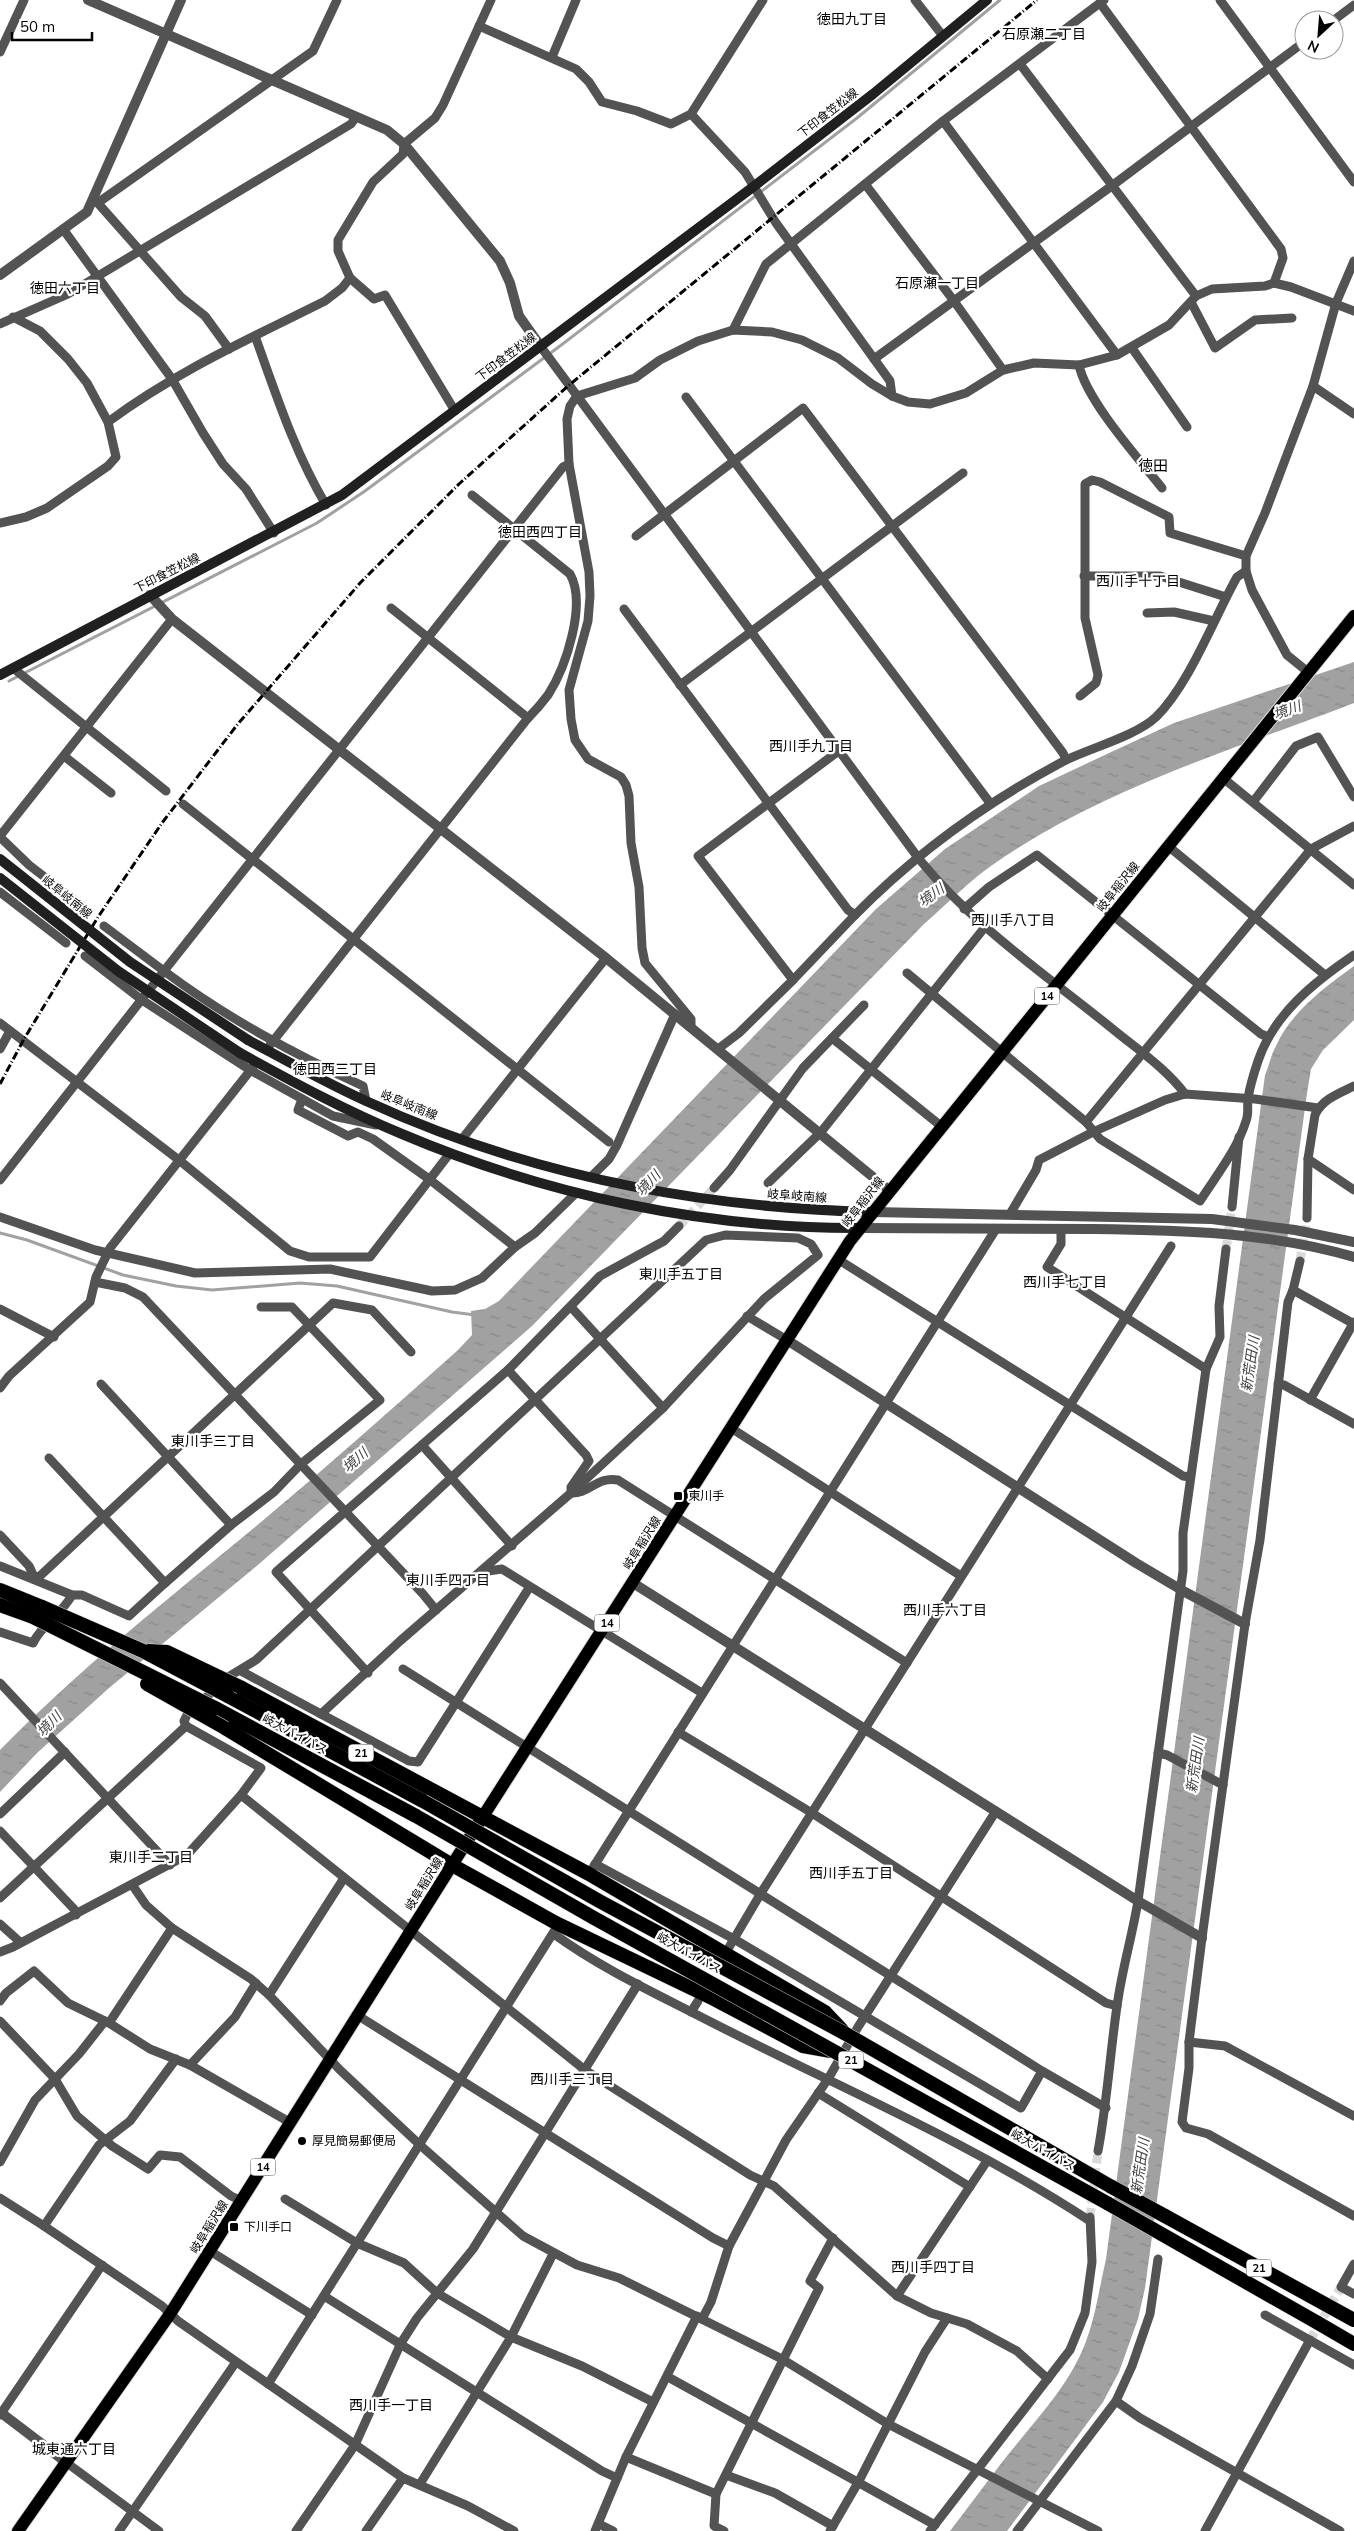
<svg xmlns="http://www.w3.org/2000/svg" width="1354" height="2531" viewBox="0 0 1354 2531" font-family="Mulish,'Noto Sans JP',sans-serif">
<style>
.water{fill:url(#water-ripples)}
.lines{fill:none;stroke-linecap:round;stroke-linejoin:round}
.stream{stroke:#a1a1a1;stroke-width:3}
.minor-tunnel{stroke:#d9d9d9;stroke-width:9;stroke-dasharray:9 4.5;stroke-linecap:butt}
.primary-casing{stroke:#dbdbdb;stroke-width:14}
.trunk-casing{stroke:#dbdbdb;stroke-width:15}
.minor{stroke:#535353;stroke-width:9}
.tertiary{stroke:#535353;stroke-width:10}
.secondary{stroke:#202020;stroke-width:10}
.primary{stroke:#000;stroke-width:12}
.trunk{stroke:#000;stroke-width:14}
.rail{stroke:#000;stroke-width:3;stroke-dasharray:8 2.5 1 2.5;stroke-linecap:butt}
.trunk-bridge-casing{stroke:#dbdbdb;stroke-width:15;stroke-linecap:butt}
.secondary-bridge{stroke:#202020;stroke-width:10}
.trunk-bridge{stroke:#000;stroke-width:14}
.poi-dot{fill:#000;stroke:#fff;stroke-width:2}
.labels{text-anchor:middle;stroke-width:4.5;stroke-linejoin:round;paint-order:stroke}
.shield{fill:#fff;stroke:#4c4c4c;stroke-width:1}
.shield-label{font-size:11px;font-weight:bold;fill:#000}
.street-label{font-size:12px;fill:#000;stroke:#fff}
.poi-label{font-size:12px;fill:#000;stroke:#fff;text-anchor:start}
.neighbourhood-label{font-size:14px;fill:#000;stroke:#fff}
.water-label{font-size:14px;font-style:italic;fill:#424242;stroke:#fff}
.quarter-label{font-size:15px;fill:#000;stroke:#fff}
</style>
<defs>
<pattern id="water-ripples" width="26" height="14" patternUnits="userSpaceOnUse" patternTransform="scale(1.25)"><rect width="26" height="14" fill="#a1a1a1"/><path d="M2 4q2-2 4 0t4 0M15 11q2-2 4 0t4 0" fill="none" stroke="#898989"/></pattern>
</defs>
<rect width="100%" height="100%" fill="#fff"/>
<!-- water -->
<g class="water">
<path d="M1354,662V703C1232,750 1098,790 991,866C967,883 946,905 924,924L532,1326L259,1564L109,1688L37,1753L0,1792V1750C81,1667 172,1596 261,1522C328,1466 393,1408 458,1350L472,1335L471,1311L485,1309L499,1301L876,909L945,849L1039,786L1109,753L1174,723Z"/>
<path d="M1354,966V1020L1323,1050L1311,1069L1307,1093L1145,2288L1138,2319L1119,2372L1103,2402L1007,2531H950C968,2508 985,2484 1003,2461C1031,2425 1065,2391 1083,2349C1095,2321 1099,2289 1106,2259L1265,1075C1269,1066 1271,1055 1276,1046C1291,1012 1325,987 1354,966Z"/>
</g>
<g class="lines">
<!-- stream -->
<g class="stream">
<path d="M9,681L317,523L365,491L560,346L857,118L1000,0"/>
<path d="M0,1233L27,1240L123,1275L176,1286L212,1290L300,1283L337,1286L452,1312L475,1315"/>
</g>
<!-- minor-tunnel -->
<g class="minor-tunnel">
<path d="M679,1226L714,1188"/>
<path d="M1226,1249L1232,1207"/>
<path d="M1300,1261L1307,1218"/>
<path d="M1090,2217L1098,2151"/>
<path d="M1310,2340L1341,2287"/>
</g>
<defs>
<path id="primary" d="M18,2531L170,2314L452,1865L850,1241L1354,616"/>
<g id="trunk">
<path d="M0,1590L42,1607"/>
<path d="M0,1605L33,1617"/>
<path d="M240,1687L589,1874L825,2012L842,2030"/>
<path d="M228,1696L423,1801"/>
<path d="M215,1708L416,1816"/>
<path d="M225,1728L452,1865L556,1923L714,1999L803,2046L831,2051"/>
<path d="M1110,2186L1165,2216"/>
<path d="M1107,2203L1318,2323"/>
</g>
</defs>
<!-- primary casing -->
<use href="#primary" class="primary-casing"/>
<!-- trunk casing -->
<use href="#trunk" class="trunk-casing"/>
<!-- minor -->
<g class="minor">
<path d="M915,0L943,36"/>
<path d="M1220,0L1354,182"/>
<path d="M1100,3L1281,249L1283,258L1274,283"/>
<path d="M1334,20L1354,5"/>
<path d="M479,26L576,69L589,82L602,102L637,111L671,124L691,114L763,0"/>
<path d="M0,52L24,0"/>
<path d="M552,57L576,0"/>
<path d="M1020,64L1196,296"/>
<path d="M691,114L745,172L776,223L890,381L892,396"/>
<path d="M943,121L1117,355"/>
<path d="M865,184L954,301L1003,370"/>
<path d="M96,201L181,297L205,316L229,349"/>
<path d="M99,202L313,51L337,0"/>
<path d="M63,229L172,379L203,433L223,464L246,489L274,533"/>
<path d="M350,278L374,299L385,295L455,411"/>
<path d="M1191,302L1215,348L1255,320L1292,318"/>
<path d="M0,324L68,294L351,124L356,117"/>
<path d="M733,330L766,264L943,121L1104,0"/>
<path d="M255,336C276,394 294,451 326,505"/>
<path d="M541,347L919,859C973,925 1043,973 1109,1026C1134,1047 1166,1068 1185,1094"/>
<path d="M1132,348L1187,427"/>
<path d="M874,359L1113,185L1304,42"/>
<path d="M1079,365C1086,400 1139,459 1162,488"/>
<path d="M1313,386L1354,414"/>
<path d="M686,397L990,803"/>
<path d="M108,422C175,372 251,338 325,301L342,288L350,278L338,251V240L373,182L403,154L404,144L435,118L443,105L491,0"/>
<path d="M569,464L589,572L590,596L588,621L569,690L571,719L575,740L588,759L621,777L626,785L629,796L631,843L639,887L642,948L645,963L691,1019V1026"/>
<path d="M472,495L570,574C587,604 566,667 548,695C542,703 535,711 528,718"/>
<path d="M0,523L26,517L47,508L108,466L116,457L108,422L87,383L68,359L40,331L13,317"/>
<path d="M636,536L803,408L1063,753L1066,760"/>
<path d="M1084,576H1160L1226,597"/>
<path d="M624,609L848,910L855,915C916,853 987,802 1064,761C1090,748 1136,736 1156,717C1189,685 1214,618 1237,577L1246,571"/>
<path d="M1147,613L1174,612L1214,621"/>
<path d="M13,668L166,791"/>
<path d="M1308,672L1287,655L1252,590L1246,571V556L1265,513L1313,386L1336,303L1354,261"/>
<path d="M680,685L963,473"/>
<path d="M1080,696L1096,683L1098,675L1085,618V484L1092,480L1100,482L1169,517L1170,533L1246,556"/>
<path d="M840,750L698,856L793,980L855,915"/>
<path d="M64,756L111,793"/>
<path d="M1223,778L1354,885"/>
<path d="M1253,802L1296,746L1318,737L1354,797"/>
<path d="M183,804L609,1142"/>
<path d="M0,836L172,619"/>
<path d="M0,837L29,865L86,909"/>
<path d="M1168,846L1325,975"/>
<path d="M0,892L66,943"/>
<path d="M964,909L989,887L1037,855L1261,1034L1268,1037"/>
<path d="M85,956L142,1000L250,1070L333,1116L376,1125"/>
<path d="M907,973L1086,1122L1100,1139L1200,1201C1216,1176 1237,1150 1246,1121C1249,1114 1247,1106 1248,1098C1250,1086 1254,1073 1258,1061C1274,1014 1314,982 1354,955"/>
<path d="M0,1023L179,1160L290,1251L309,1257H370L450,1153"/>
<path d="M832,1038L941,1126"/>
<path d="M270,1045L528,718L391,608"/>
<path d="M0,1049L10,1031"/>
<path d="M718,1049L739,1033L793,980"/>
<path d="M302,1099L298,1110L348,1136L358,1132L373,1139L429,1179L515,1247L535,1233L576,1193"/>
<path d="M366,1101L363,1086C292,1053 227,1018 164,971L563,467L569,464L567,419L570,406L577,396L635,378L660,360L698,341L733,330L772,332L802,340L838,358L872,384L892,396L908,402L930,404L966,393L1003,370L1034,363L1079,365L1117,355L1169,325L1196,296L1212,289L1265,286L1274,283L1291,287L1354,311"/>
<path d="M1086,1122L1311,849L1354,826"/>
<path d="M462,1139L606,958"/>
<path d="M1308,1159L1354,1190"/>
<path d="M591,1177L609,1159L617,1145L675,1014"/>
<path d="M0,1180L164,971L104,926"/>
<path d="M768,1183L821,1132L985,927"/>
<path d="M714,1188L730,1170L803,1068L864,1005"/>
<path d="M1232,1207L1239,1137"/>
<path d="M1010,1214L1036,1170L1039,1160L1093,1132L1165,1100L1185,1094L1255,1099L1318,1108"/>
<path d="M0,1217L95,1250L195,1273L330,1269L432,1291L455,1290L482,1278L515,1247"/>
<path d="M1307,1218L1308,1159L1315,1115C1322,1099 1340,1093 1354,1086"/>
<path d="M1061,1229V1244L1047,1267L1206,1369"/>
<path d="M839,1260L1183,1476L1190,1477"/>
<path d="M1300,1261L1293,1290L1288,1302L1260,1540L1245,1624L1202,1938L1189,2042V2068L1182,2122L1186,2128L1208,2134L1354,2216"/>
<path d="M95,1282L125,1288L143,1297L423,1594L436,1610"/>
<path d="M1293,1290L1354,1324"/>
<path d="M571,1307L663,1408"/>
<path d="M0,1309L54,1337"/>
<path d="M747,1316L787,1340"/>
<path d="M508,1370L586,1455L589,1461L571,1487V1493C589,1494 597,1476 618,1480L907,1663"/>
<path d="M101,1384L231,1525"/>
<path d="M1278,1384L1284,1385L1354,1424"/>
<path d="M0,1388L9,1376L90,1302L96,1277L110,1248L253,1067"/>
<path d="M1310,1400L1354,1322"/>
<path d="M731,1428L961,1576"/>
<path d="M422,1445L512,1546"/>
<path d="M0,1535L29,1566L35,1579L41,1575L333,1303L372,1310L411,1352"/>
<path d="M0,1566L72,1595H82L129,1616L165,1583L49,1458"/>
<path d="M481,1572L502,1569L702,1693"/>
<path d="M165,1583L231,1525L274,1492L301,1464L380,1400L292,1307H261"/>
<path d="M0,1632L33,1643C42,1624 62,1614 72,1595"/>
<path d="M403,1669L1042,2071L1106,2108"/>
<path d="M368,1673L276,1572L508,1370L600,1276L664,1241L679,1226"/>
<path d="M0,1683L170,1865"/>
<path d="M321,1714L409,1761L418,1762L529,1588"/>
<path d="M186,1726L184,1721L187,1715L228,1677L256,1660L706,1240L725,1235L798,1238L811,1244L818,1255L764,1299L663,1408L571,1493L400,1641L321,1714L241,1671"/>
<path d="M678,1732L812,1813L1106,2003L1117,2006"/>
<path d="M1158,1753L1167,1755L1223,1785"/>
<path d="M241,1795L585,2070L750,2175L774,2186L897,2296L931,2313L967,2324L1017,2351L1048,2379"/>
<path d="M0,1814L65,1752"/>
<path d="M0,1831L74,1909L76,1915"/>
<path d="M595,1864L734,1939L1021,2108L1042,2071"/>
<path d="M589,1874L996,1229"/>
<path d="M133,1886L146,1905L172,1928L251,1979L269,1995L340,2070L420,2145L523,2236L577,2265L619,2278L782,2359L888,2424L1098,2531"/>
<path d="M0,1898L186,1726"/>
<path d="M0,1924L20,1942"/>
<path d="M554,1934C602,1969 657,1994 709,2021C836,2086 970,2142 1090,2221"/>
<path d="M728,1949L761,1893L1171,1246"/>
<path d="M0,1952L13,1947L187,1855L241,1795L261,1768L186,1726"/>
<path d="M269,1995L344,1878"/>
<path d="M0,2001L6,1993L34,1971L68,2003L109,2023L150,2049L190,2065L291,2123"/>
<path d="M691,2012L698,2001"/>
<path d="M357,2015L713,2238L729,2246"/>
<path d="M0,2021L55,2079L77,2116L112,2146L148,2169L160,2155L180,2157L231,2196L242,2201"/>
<path d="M109,2023L172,1928"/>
<path d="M1189,2042L1225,2046L1354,2116"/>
<path d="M190,2065L235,2017L256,1983"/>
<path d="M818,2093L970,2187"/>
<path d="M1098,2151C1107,2103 1110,2054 1117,2006C1122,1969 1132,1937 1138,1901L1183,1571V1533L1206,1369L1220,1337L1219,1306L1226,1249"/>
<path d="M0,2162L35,2100L79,2054L105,2021"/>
<path d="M0,2198L44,2226L99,2145L130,2121L176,2059"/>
<path d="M285,2199L357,2243L404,2263L437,2293L511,2337L582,2366L653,2402"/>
<path d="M44,2226L162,2306L178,2321L403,2478L468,2506L514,2531"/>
<path d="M210,2251L312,2315"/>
<path d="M1354,2264L1341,2287L1354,2294"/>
<path d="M324,2296L602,2471L617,2478"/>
<path d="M897,2296L987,2161"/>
<path d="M1265,2315L1354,2365"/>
<path d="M702,2319L711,2302L729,2246L786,2140L828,2079L858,2027L996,1811"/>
<path d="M668,2377L935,2525"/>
<path d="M268,2384L555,1930"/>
<path d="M1116,2401L1140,2418L1340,2531"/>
<path d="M0,2415L102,2265"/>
<path d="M626,2457L716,2494"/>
<path d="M67,2463L159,2531"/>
<path d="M726,2475L775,2493L833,2526"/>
<path d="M420,2484L511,2337L553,2254"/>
<path d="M599,2524L613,2531"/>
<path d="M119,2531L236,2362"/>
<path d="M296,2531L355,2445L401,2343L417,2318L473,2249L638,1984"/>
<path d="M366,2531L403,2478"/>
<path d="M595,2531L626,2457L697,2316"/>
<path d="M724,2531L714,2526L716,2494L819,2288L810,2281L833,2238"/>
<path d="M830,2531L859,2481L925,2352L947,2318"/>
<path d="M930,2531L1070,2350L1085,2313L1092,2262L1090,2217"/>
<path d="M1017,2531L1116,2401L1132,2366L1150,2314L1158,2259"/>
<path d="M1205,2531L1310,2340"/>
</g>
<!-- tertiary -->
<g class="tertiary">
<path d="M88,0L387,130L404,144L500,261L510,283L519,316L541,347"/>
<path d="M0,275L87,212L181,0"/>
<path d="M150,595L172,619L606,958L890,1191"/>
<path d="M873,1212L1212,1219L1295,1230L1354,1242"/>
<path d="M861,1228C938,1228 1015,1228 1092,1229C1180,1230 1269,1232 1354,1257"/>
<path d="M787,1340L1136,1563L1185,1592L1245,1624"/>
<path d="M633,1583L1138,1901L1202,1938"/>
<path d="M0,2412L67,2463"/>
</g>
<!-- secondary -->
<g class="secondary">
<path d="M0,675L342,495L753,187L873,94L987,0"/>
<path d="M248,1040C287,1061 326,1083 366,1101C525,1174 699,1208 873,1212"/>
<path d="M240,1053C293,1082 346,1111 402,1134C546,1195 705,1229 861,1228"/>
</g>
<!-- primary -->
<use href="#primary" class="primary"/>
<!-- trunk -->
<use href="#trunk" class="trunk"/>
<!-- rail -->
<path class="rail" d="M0,1084L24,1039L98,917L162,823L237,725L361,582L459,484L568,386L1037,0"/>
<defs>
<g id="trunk-bridge">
<path d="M42,1607L143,1651L228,1696"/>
<path d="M33,1617L215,1708"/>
<path d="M149,1651L167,1652L240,1687"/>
<path d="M147,1684L225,1728"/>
<path d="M423,1801L601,1902L846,2034L1110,2186"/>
<path d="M416,1816L594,1918L1107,2203"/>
<path d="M1165,2216L1354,2320"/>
<path d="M1318,2323L1354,2344"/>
</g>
</defs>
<!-- trunk-bridge casing -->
<use href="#trunk-bridge" class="trunk-bridge-casing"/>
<!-- secondary-bridge -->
<g class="secondary-bridge">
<path d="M0,859L130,962L248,1040"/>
<path d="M0,878L118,971L240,1053"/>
</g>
<!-- trunk-bridge -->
<use href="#trunk-bridge" class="trunk-bridge"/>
</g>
<!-- markers -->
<g class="poi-dot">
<rect x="673" y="1491" width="10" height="10" rx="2.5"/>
<circle cx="302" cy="2141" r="5"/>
<rect x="229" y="2222" width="10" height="10" rx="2.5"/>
</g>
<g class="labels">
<!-- shield labels -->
<g class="shield">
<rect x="1034.5" y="987.5" width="25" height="17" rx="4"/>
<rect x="594.5" y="1614.5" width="25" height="17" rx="4"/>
<rect x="348.5" y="1744.5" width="25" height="17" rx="4"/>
<rect x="838.5" y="2051.5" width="25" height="17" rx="4"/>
<rect x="250.5" y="2158.5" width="25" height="17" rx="4"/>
<rect x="1246.5" y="2259.5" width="25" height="17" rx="4"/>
</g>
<g class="shield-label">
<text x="1047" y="1000">14</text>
<text x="607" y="1627">14</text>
<text x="361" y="1757">21</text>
<text x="851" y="2064">21</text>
<text x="263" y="2171">14</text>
<text x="1259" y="2272">21</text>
</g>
<!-- street labels -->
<g class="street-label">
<text transform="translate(828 113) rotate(-38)" y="4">下印食笠松線</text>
<text transform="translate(506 357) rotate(-37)" y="4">下印食笠松線</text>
<text transform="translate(167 573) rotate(-27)" y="4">下印食笠松線</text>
<text transform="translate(1118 887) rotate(-51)" y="4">岐阜稲沢線</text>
<text transform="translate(67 897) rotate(39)" y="4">岐阜岐南線</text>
<text transform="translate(409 1105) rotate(22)" y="4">岐阜岐南線</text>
<text transform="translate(797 1196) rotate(4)" y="4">岐阜岐南線</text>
<text transform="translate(863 1202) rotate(-52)" y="4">岐阜稲沢線</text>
<text transform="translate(642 1543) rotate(-58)" y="4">岐阜稲沢線</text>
<text transform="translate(295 1734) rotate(28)" y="4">岐大バイパス</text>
<text transform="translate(424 1884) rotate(-58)" y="4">岐阜稲沢線</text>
<text transform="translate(689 1953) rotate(29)" y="4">岐大バイパス</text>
<text transform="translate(1043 2150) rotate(29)" y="4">岐大バイパス</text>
<text transform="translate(209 2227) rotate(-58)" y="4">岐阜稲沢線</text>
</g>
<!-- poi labels -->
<g class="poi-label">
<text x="688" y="1500">東川手</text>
<text x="312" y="2145">厚見簡易郵便局</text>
<text x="244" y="2231">下川手口</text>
</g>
<!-- neighbourhood labels -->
<g class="neighbourhood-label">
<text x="852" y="24">徳田九丁目</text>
<text x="1044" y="39">石原瀬二丁目</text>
<text x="937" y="288">石原瀬一丁目</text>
<text x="65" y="293">徳田六丁目</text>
<text x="540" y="537">徳田西四丁目</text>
<text x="1138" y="586">西川手十丁目</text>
<text x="811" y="751">西川手九丁目</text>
<text x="1013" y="925">西川手八丁目</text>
<text x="335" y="1074">徳田西三丁目</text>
<text x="681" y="1279">東川手五丁目</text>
<text x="1065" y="1287">西川手七丁目</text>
<text x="213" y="1446">東川手三丁目</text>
<text x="448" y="1585">東川手四丁目</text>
<text x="945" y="1615">西川手六丁目</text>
<text x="151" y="1862">東川手二丁目</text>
<text x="851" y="1878">西川手五丁目</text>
<text x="572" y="2084">西川手三丁目</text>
<text x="933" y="2272">西川手四丁目</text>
<text x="391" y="2410">西川手一丁目</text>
<text x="74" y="2454">城東通六丁目</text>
</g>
<!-- water labels -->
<g class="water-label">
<text transform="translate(1287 710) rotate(-20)" y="5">境川</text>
<text transform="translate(931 895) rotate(-35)" y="5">境川</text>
<text transform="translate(648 1183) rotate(-47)" y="5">境川</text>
<text transform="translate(1250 1364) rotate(-82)" y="5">新荒田川</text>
<text transform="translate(355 1460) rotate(-41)" y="5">境川</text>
<text transform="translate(49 1724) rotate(-46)" y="5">境川</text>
<text transform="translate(1195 1765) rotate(-82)" y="5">新荒田川</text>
<text transform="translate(1140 2166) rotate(-82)" y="5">新荒田川</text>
</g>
<!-- quarter labels -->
<g class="quarter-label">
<text x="1153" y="471">徳田</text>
</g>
</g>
<!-- north arrow -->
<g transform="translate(1319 35) rotate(206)"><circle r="24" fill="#ffffff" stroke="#999999"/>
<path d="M0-4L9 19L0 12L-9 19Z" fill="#000000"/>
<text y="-8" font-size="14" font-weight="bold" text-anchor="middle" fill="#000000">N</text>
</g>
<!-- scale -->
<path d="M12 32v8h80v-8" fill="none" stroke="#000000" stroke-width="2.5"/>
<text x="20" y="32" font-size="15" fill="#000000" stroke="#ffffff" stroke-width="4" paint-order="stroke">50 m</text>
</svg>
